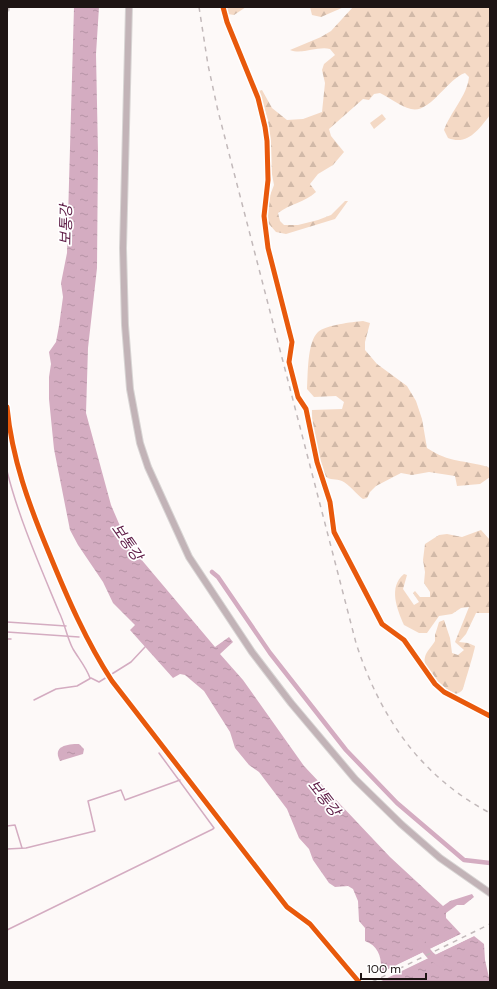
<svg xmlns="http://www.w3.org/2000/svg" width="497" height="989" viewBox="0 0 497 989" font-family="'DM Sans','Noto Sans KR',sans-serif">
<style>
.forest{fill:url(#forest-firs)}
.green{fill:#f4d9c5}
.water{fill:url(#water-ripples)}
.pier{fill:#fdf9f8}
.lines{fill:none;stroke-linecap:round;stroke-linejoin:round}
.stream{stroke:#d4acc1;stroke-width:1.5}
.canal{stroke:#d4acc1;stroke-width:4.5}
.river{stroke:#d4acc1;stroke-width:8}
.street-casing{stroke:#d8d5d4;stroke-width:6}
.secondary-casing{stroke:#d8d5d4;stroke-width:8}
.street{stroke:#c4b4b7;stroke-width:4}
.secondary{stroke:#c2b3b7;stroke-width:6}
.rail{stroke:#c2b9ba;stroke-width:1.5;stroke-dasharray:5 5;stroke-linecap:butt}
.cycleway-casing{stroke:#fff;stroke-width:8}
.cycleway{stroke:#e8590c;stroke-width:5}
.labels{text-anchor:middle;stroke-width:3.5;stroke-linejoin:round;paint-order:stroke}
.water-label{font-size:15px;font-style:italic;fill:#5d1b45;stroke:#fff}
</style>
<defs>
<pattern id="forest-firs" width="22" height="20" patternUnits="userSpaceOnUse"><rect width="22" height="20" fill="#f4d9c5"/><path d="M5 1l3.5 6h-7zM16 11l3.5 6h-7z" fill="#d1b9a8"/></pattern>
<pattern id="water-ripples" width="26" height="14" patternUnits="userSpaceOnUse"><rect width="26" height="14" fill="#d4acc1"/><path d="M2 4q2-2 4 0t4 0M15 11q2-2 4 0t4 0" fill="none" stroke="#b693a5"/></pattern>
</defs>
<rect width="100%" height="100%" fill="#fdf9f8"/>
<!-- forest -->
<g class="forest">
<path d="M226,7H246L234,15L228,14Z"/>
<path d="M310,7H344L321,17L312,15Z"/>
<path d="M353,7H490V115C479,129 468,146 448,138L444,130C451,111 467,96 469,77L465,73C447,79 430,114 411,109C400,106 390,98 380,93L374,94L369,100L363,99L329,129L331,136L344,152L333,165L318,174L310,184L316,192C305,202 290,204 278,213L280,221L284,225H298L318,220L331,215L345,201H348L335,219L286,234L276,232L268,223L266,214L269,198L274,185L271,169L268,120L259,91L262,90L272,108L287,120L303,119L322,112L325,83L322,70L324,64L335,55L330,49C317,46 302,55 290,50L321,37L331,31Z"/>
<path d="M363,321L370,323L365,342V350L377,364L407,386L416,401L422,419L427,448C449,463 465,460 488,467L490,469V477L480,484L457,486L455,476L429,472L412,475L401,473L376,486L370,492L367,498L363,499C356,494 349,484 342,481C336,478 330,481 325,476C314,464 312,426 312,410L342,409L344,402L336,396L314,397L307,389C308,375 307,342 318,332C326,325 352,322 363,321Z"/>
<path d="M481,530L490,540V613H476L466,634L459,642L468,643L475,646C475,650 464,685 463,689C461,692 459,693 455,694C444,689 421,671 425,657C426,652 432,646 435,641V635L439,622L444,620L450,638L452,653L458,655L464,650L455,642L469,607L461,608L452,614L439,616L427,633H419L404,625C397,609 388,587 404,574L407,575L403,589L414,605L419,602L413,593L415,591L420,597H430V592L424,583L425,572L423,560L425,544L439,535L447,534L462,537Z"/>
</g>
<!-- green -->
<path class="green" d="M382,114L386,119L374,129L370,123Z"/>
<!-- water -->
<g class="water">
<path d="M74,7H99L96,54L98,153L97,268L88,348L86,413L111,505L123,533L135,552L215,647L229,637L233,642L220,654L243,680L304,766L390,857L443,906L450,901L472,894L474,897L464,905H457L446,913V918L461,934L381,973C382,958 379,946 365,941V928L359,921L358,901L353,889L348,886L335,887L329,883L313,860L309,849L299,838L287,809L259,772L249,765L235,748L230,732L204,691L185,675L180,674L173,678L130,630L135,625L113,603L103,582L78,545L70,530L54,449L49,399V377L51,364L49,352L56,342L59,326L63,297L61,283L67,253Z"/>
<path d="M79,744L84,749L83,754L60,761C52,746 67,744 79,744Z"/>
<path d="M474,936L484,944L485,960L490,982H379Z"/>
</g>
<!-- pier -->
<g class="pier">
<path d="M463,933L462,935L382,974L380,973Z"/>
<path d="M473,934L476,935L377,982L379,980Z"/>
</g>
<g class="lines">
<!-- stream -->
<g class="stream">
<path d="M7,471C19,519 40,566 59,612C65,624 67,638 73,649C79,659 86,667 90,678"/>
<path d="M7,622L66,626"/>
<path d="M7,632L79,637"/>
<path d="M7,639H11"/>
<path d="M34,700L56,689L77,686L91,678L99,682L131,662L145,647"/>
<path d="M7,826L15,825L22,848"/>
<path d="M7,849L26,848L95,831L88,801L121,790L125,800L180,780"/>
<path d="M7,930L213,829L214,828L159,753"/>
</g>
<!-- canal -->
<path class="canal" d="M212,572L218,577L270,653L346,750L397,803L464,860L490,863"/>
<!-- river -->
<path class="river" d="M420,943L430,955L440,963"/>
<defs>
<g id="street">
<path d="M223,7L227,22L258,98L265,127L267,141L268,180L264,216L268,248L292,342L289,362L298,397L306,409L317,462L330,502L334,532L382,624L404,640L435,684L444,692L490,716"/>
<path d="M7,9V7"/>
<path d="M7,407C12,459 29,505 49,553C67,597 86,641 112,681L287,907L310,924L359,982"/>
</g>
<path id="secondary" d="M129,7L123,248L125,325L130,389L140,443L148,467L189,557L252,652L291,703L355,779L401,824L440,858L490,893"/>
</defs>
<!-- street casing -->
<use href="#street" class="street-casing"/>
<!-- secondary casing -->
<use href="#secondary" class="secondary-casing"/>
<!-- street -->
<use href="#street" class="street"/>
<!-- secondary -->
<use href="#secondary" class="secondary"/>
<!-- rail -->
<g class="rail">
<path d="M199,7L208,65L218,111L356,643C380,717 420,776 490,813"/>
<path d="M372,982L490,924"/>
</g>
<defs>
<g id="cycleway">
<path d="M223,7L227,22L258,98L265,127L267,141L268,180L264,216L268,248L292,342L289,362L298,397L306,409L317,462L330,502L334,532L382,624L404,640L435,684L444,692L490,716"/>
<path d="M7,407C12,459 29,505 49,553C67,597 86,641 112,681L287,907L310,924L359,982"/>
</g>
</defs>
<!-- cycleway casing -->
<use href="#cycleway" class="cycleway-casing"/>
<!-- cycleway -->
<use href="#cycleway" class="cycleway"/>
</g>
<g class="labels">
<!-- water labels -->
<g class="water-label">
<text transform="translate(66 225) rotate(-89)" y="5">보통강</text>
<text transform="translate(127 542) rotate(55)" y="5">보통강</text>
<text transform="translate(324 798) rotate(52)" y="5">보통강</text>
</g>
</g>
<!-- border -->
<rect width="497" height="989" fill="none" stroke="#1e1514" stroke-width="16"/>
<!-- scale -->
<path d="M361 973v6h65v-6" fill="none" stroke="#1e1514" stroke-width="2"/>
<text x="367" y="973" font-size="12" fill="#1e1514" stroke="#ffffff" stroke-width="3" paint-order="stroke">100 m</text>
</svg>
